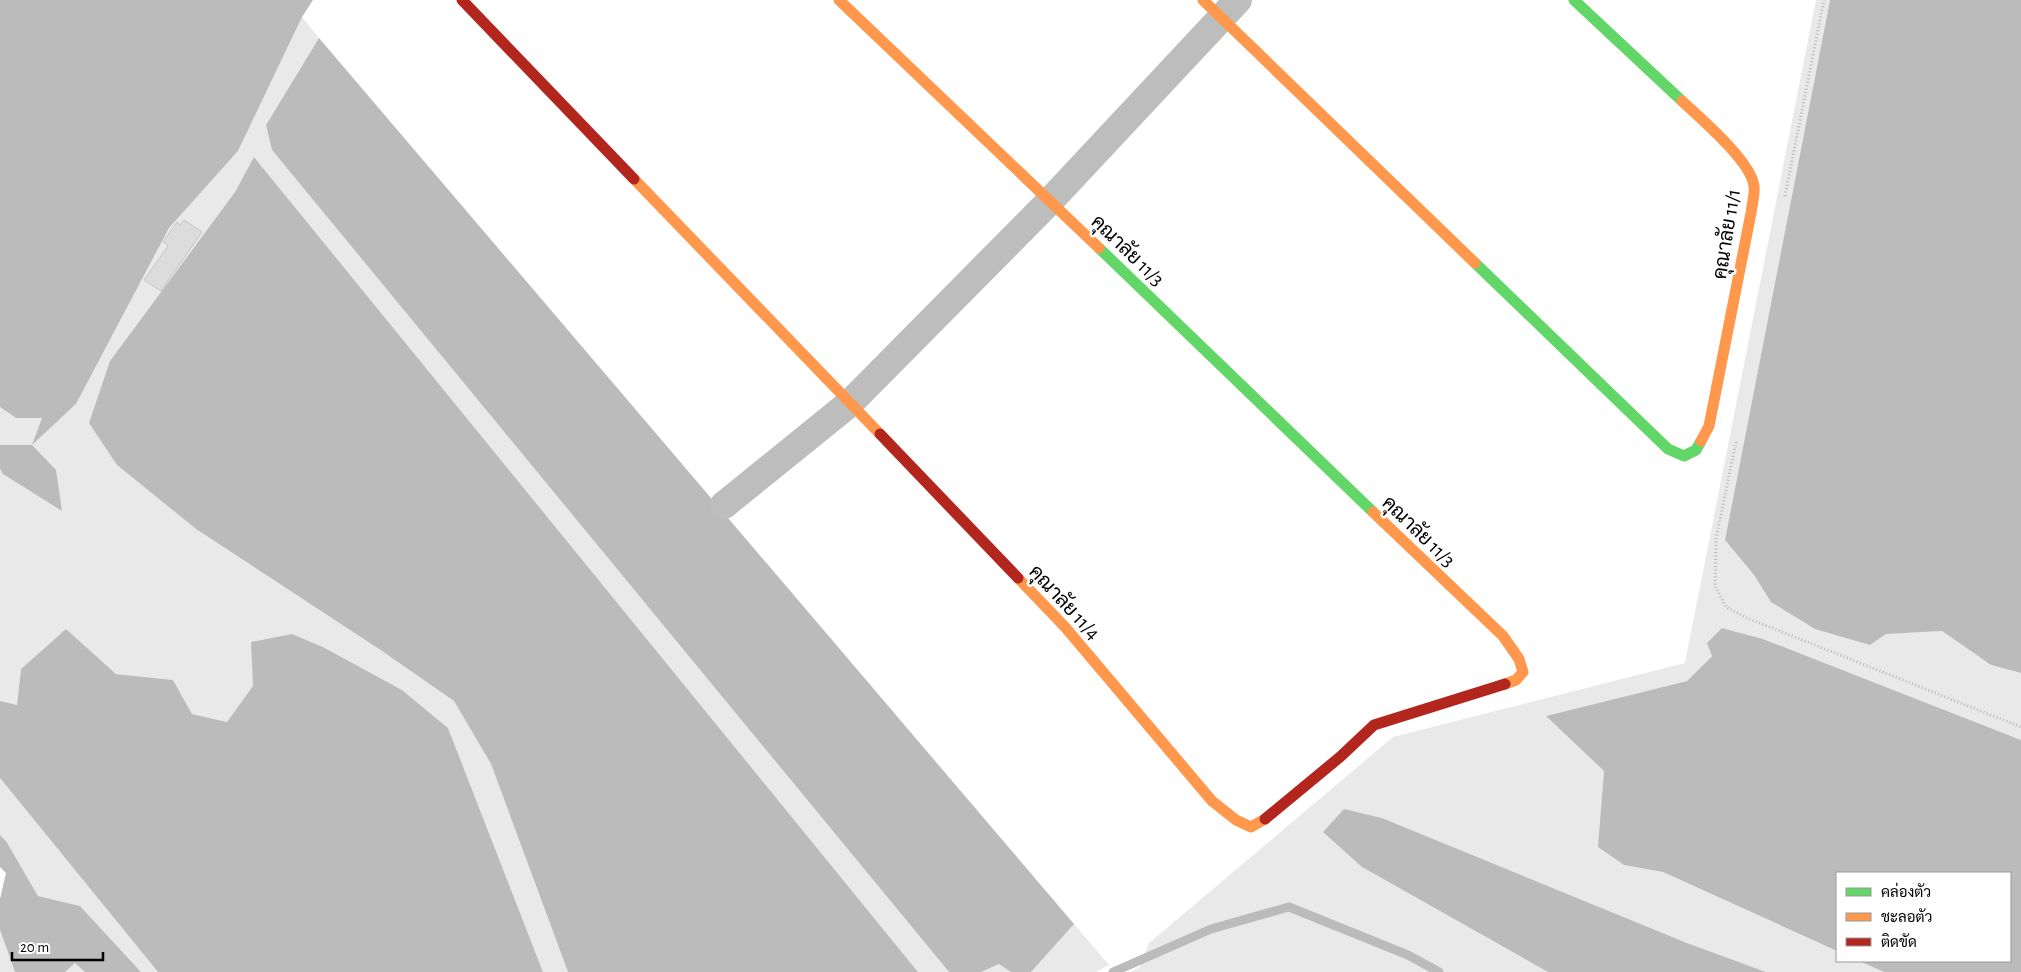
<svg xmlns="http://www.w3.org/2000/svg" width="2021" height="972" viewBox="0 0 2021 972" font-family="'Alegreya Sans',Sarabun,sans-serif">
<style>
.green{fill:#e9e9e9}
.water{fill:#bbb}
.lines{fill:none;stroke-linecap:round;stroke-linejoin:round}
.stream{stroke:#bbb;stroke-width:9}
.building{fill:#dcdcdc;stroke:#c4c4c4}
.path{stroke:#b8b8b8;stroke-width:3;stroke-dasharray:1 2.5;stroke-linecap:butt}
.street{stroke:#bdbdbd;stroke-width:28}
.fast{stroke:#63d668;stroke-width:11}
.slow{stroke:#ff974d;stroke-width:11}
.jam{stroke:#b3261e;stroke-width:11}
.labels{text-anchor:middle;stroke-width:5;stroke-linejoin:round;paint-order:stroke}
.street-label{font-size:20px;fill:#000;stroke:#fff}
</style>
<rect width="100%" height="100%" fill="#fff"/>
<!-- green -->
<g class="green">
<path d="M1816,0H1830L1725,540L1754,575L1771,602L1870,645L1886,634L1942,631L1991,665L2021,673V740L1763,639L1722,628L1712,655L1687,681L1546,716L1604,771L1599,847L1624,865L1663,872L1837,951V961H1859L1884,972H1766L1687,943L1382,818L1344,809L1362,867L1548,972H1130L1140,967L1149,943L1393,737L1685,663Z"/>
<path d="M302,17L319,38L266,125L272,150L949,972H918L254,157L235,192L110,361L117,465L196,529L382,651L454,701L491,764L568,972H543L448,728L402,690L323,647L292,634L227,722L192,714L173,680L116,674L66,629L21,669L17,705L0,701V469L3,474L62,510L32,445H0V407L16,418H42L33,444L76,404L169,228L238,151Z"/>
<path d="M0,778L158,972H141L80,906L38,896L6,841L0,835Z"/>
<path d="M1074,924L1109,965L1096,972H1031Z"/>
<path d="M0,930L15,972H0Z"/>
<path d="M75,962L85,972H65Z"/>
<path d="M999,964L1011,972H981Z"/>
</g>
<!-- water -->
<g class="water">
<path d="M0,0H313L302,17L238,151L169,228L76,404L32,445L56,470L62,511L3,474L0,469V445H32L42,418H16L0,407Z"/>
<path d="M1830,0H2021V673L1991,665L1942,631L1886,634L1870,645L1815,629L1771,602L1754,575L1725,540Z"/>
<path d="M319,38L1074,924L1031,972H1011L999,964L981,972H949L272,150L266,125Z"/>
<path d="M254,157L918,972H568L491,764L454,701L382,651L196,529L117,465L89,423L110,361L235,192Z"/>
<path d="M1722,628L1763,639L2021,740V972H1884L1859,961H2010V873H1837V951L1663,872L1624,865L1598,847L1604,771L1546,716L1687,681L1712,656L1707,643Z"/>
<path d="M66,629L116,674L173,680L192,714L227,722L253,686L251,642L292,634L323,647L402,690L448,728L543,972H158L0,778V701L17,705L21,669Z"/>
<path d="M1344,809L1382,818L1687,943L1766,972H1548L1362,867L1323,832Z"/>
<path d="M0,835L6,841L38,896L80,906L141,972H85L75,963L65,972H15L0,930V899L6,873L0,867Z"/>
</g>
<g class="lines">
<!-- stream -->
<path class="stream" d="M1113,972L1211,929L1289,907L1408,955L1439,972"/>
</g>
<!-- building -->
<path class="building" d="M184,220L202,232L161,291L144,280L168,246L163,242L177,222L180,225Z"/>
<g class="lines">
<!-- path -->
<g class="path">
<path d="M1785,196L1824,0"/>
<path d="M1736,442L1716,539L1715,586L1726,607L1747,618L2021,727"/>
</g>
<!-- street -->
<path class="street" d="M724,505L850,403L1050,201L1238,0"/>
<!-- fast -->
<g class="fast">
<path d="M1574,0L1682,101"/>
<path d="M1099,248L1373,512"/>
<path d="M1475,263L1668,449L1684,456L1696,450L1701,441"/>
</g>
<!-- slow -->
<g class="slow">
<path d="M839,0L1099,248"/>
<path d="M1203,0L1475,263"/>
<path d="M1682,101C1700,118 1751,161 1754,186C1755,194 1752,205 1751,213L1709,426L1701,441"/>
<path d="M634,179L880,434"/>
<path d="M1373,512L1503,636L1519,659L1523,672L1516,680L1505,684"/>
<path d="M1018,578L1065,627L1212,801L1236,820L1251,827L1265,819"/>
</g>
<!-- jam -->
<g class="jam">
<path d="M462,0L634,179"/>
<path d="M880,434L1018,578"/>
<path d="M1265,819L1340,757L1374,725L1505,684"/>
</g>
</g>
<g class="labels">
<!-- street labels -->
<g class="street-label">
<text transform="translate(1726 234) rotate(-81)" y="7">คุณาลัย 11/1</text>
<text transform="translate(1128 250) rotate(44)" y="7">คุณาลัย 11/3</text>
<text transform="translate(1419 531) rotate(44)" y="7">คุณาลัย 11/3</text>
<text transform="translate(1065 602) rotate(47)" y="7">คุณาลัย 11/4</text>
</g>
</g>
<!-- legend -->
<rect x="1836" y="872" width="175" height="90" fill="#ffffff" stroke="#999999"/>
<rect x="1846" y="888" width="25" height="8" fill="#63d668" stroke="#999999"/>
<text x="1881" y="897" font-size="15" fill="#000000">คล่องตัว</text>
<rect x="1846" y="913" width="25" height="8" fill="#ff974d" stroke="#999999"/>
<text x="1881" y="922" font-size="15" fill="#000000">ชะลอตัว</text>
<rect x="1846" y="938" width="25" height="8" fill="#b3261e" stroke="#999999"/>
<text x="1881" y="947" font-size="15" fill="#000000">ติดขัด</text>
<!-- scale -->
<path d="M12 952v8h91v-8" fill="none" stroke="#000000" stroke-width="2.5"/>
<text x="20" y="952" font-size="15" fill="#000000" stroke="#ffffff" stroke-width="4" paint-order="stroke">20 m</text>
</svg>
